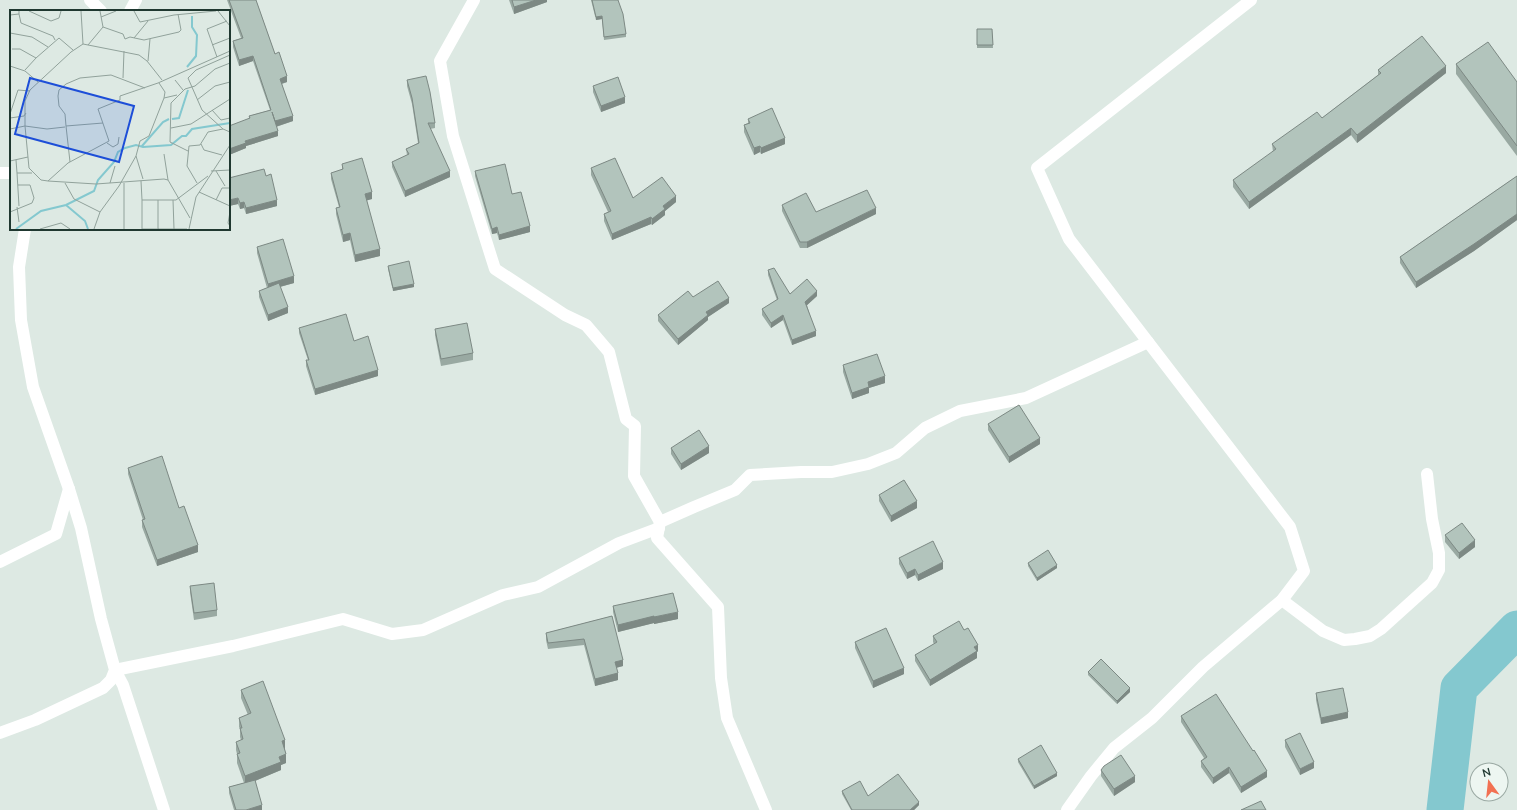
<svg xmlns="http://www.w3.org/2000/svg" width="1517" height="810" viewBox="0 0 1517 810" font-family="Mulish,sans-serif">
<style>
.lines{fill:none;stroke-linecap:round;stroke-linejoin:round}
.river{stroke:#84c8cf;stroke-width:37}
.street{stroke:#fff;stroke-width:12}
.wall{fill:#99a9a2}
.shaded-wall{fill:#7d8984}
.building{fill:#b2c4bc;stroke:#7d8984}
.inset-river{fill:none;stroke:#84c8cf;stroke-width:2}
.inset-road{fill:none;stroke:#91a29b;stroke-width:1}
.view{fill:#1d4ed8;fill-opacity:0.15;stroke:#1d4ed8;stroke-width:2}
.inset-edge{fill:none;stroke:#1f3830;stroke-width:2}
</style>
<rect width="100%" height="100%" fill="#dde9e3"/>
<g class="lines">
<!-- river -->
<path class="river" d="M1445,810L1459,688L1517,629"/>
<!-- street -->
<g class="street">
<path d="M90,0L101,11"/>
<path d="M474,0L440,61L453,136L495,269L565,315L586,325L609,352L626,419L635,426L634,476L660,522"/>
<path d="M130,11L136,0"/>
<path d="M0,173H11"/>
<path d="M0,562L56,534L69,489"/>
<path d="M1282,600L1323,631L1344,640L1355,639L1370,636L1381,629L1432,583L1439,570V553L1432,519L1427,474"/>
<path d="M0,733L35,720L103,688L111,680L115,670L101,619L81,528L69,489L33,387L21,320L19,267L25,229"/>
<path d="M164,810L123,685L115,670L233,646L343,619L392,634L423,630L503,595L538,587L619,543L659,528"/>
<path d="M766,810L727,718L721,678L718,607L657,538L660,522L694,507L735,490L750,475L801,472H832L868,464L896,453L925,428L960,411L1026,398L1148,342"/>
<path d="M1067,810L1091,776L1114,748L1152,718L1203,667L1282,600L1304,571L1290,527L1069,239L1037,168L1251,0"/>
</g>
</g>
<!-- wall -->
<g class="wall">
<path d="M227,0H256L275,54L287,82L282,84L293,121L276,127L278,136L246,146V148L229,155L249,118V116L270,110L253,61L239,66L233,47V41L241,38Z"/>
<path d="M509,0H547V2L514,14Z"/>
<path d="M591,0H618L626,34V37L604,40L602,19L596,20Z"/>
<path d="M977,29H992L993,48H977Z"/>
<path d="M1456,64L1517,82V156L1456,74Z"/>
<path d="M1378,70L1446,73L1357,143L1351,135L1249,209L1233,187V180L1273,152L1272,144L1322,118L1378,75Z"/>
<path d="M407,80L435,123V128L430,129L450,177L405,197L392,167V162L407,155L406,149L418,143L412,104L407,86Z"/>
<path d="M593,86L625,103L601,112L593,92Z"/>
<path d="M748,119L785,144L761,154L760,152L754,155L744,132V125L748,123Z"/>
<path d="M342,164L372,199L366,200L380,256L355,262L350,240L343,242L336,214V208L339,207L331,179V173L342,170Z"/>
<path d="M591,168L633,198L676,202L665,211V215L652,225L651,224L612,240L604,221V214L608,212L591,175Z"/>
<path d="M475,171L512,194L530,232L499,240L497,233L492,234L475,176Z"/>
<path d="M266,176L277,206L246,214L244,208L240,209L238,204L229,206Z"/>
<path d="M1517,176V220L1474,251L1416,288L1400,263V257Z"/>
<path d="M782,205L816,212L876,214L807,248H800L782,211Z"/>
<path d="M257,247L294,283L280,287L288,313L268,321L259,297V291L267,288L257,253Z"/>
<path d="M388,266L414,287L393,291L388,269Z"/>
<path d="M768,270L790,294L817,296L807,305L816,336L792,345L783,320L771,328L762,315V309L777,300L768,275Z"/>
<path d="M693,297L729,303L708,317V320L678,345L658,321V315Z"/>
<path d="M299,328L354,341L378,376L315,395L306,366V360H308L299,333Z"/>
<path d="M435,329L473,353V360L441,366L435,335Z"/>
<path d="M843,365L885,383L869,388V393L852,399L843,372Z"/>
<path d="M988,424L1040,444L1009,463L988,430Z"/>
<path d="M671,448L709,453L681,470L671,454Z"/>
<path d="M128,468L179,508L198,552L157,566L142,527V520H143L128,474Z"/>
<path d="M879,495L917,508L891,522L879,501Z"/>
<path d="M1445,535L1475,547L1459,559L1445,542Z"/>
<path d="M899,558L943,569L918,581L915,575L907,579L899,564Z"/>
<path d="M1028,563L1057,568L1037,581L1028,566Z"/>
<path d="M190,586L217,610V616L194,620L190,592Z"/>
<path d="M613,606L678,619L654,624V623L618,632L613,612Z"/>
<path d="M612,616L623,666L616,668L618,680L595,686L584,645L548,649L546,640V633Z"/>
<path d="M964,630L978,651L977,652V658L930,686L915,661V655L934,644L933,642V636Z"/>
<path d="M855,642L904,674L873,688L855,648Z"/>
<path d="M1088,672L1130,692L1117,704L1088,675Z"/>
<path d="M241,690L285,749L286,763L281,765V770L255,781L262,810H234L229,793V787L244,783L237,763V754L236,750V742L241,740L240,737V729L239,727V718L248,715L241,698Z"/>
<path d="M1316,693L1348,718L1321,724L1316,700Z"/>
<path d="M1181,716L1267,777L1241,793L1229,773L1213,784L1201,767V761L1204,758L1181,722Z"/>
<path d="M1285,740L1314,768L1300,775L1285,747Z"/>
<path d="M1018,759L1057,776L1034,789L1018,762Z"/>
<path d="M1101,770L1135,782L1114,796L1101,776Z"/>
<path d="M842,791L868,796L919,805L914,810H851L842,794Z"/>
</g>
<!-- shaded-wall -->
<g class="shaded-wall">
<path d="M536,0H547V2L514,14V7Z"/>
<path d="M602,16V19L596,20V17Z"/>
<path d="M253,56V61L239,66V60Z"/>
<path d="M1446,66V73L1357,143V135Z"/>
<path d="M287,76V82L280,84V79Z"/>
<path d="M625,97V103L601,112V106Z"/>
<path d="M293,116V121L275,127V121Z"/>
<path d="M1351,128V135L1249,209V202Z"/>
<path d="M278,131V136L246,146V148L229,155V149L245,141Z"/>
<path d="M785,138V144L761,154V148Z"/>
<path d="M760,146V152L754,155V148Z"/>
<path d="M450,171V177L405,197V191Z"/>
<path d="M372,192V199L365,201V194Z"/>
<path d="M676,196V202L665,211V215L652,225V219L663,206Z"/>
<path d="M238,198V204L229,206V200Z"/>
<path d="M277,200V206L246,214V208Z"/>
<path d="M244,202V208L240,209V203Z"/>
<path d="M876,208V214L807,248V242Z"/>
<path d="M1517,214V220L1474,251L1416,288V282Z"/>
<path d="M651,217V224L612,240V234Z"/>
<path d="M530,226V232L499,240V235Z"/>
<path d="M497,227V233L492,234V229Z"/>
<path d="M350,233V240L343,242V235Z"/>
<path d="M380,249V256L355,262V255Z"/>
<path d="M294,276V283L268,290V284Z"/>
<path d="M414,284V287L393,291V288Z"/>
<path d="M817,291V296L805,307V302Z"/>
<path d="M729,298V303L708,317V320L678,345V339L706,312Z"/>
<path d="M288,307V313L268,321V315Z"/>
<path d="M783,315V320L771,328V323Z"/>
<path d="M816,331V336L792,345V340Z"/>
<path d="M378,370V376L315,395V389Z"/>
<path d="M885,376V383L869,388V393L852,399V393L868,382Z"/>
<path d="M1040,438V444L1009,463V457Z"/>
<path d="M709,446V453L681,470V464Z"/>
<path d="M917,501V508L891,522V516Z"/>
<path d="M1475,540V547L1459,559V553Z"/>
<path d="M198,545V552L157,566V560Z"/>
<path d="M943,562V569L918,581V575Z"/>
<path d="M1057,565V568L1037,581V578Z"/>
<path d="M915,569V575L907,579V573Z"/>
<path d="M678,612V619L654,624V617Z"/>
<path d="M654,616V623L618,632V625Z"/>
<path d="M978,645V651L977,652V658L930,686V680L974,647Z"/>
<path d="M623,660V666L615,668V662Z"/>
<path d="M904,668V674L873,688V681Z"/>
<path d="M618,673V680L595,686V679Z"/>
<path d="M1130,688V692L1117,704V701Z"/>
<path d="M1348,712V718L1321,724V718Z"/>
<path d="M285,740V749L282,750V741Z"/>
<path d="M286,754V763L281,765V770L245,785V776L279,757Z"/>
<path d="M1314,762V768L1300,775V769Z"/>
<path d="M1229,767V773L1213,784V778Z"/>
<path d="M1267,771V777L1241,793V787Z"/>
<path d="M1057,773V776L1034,789V786Z"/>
<path d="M1135,776V782L1114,796V789Z"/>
<path d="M919,802V805L914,810H910Z"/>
<path d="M262,805V810H246Z"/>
</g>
<!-- building -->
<g class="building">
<path d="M229,0H256L275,54L279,52L287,76L280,79L293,116L275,121L272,112L278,131L245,141L246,143L229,149V126L250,118L249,116L271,110L253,56L239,60L233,41L243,38Z"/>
<path d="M512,0H536L514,7Z"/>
<path d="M592,0H618L623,14L626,34L604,37L602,16L596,17Z"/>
<path d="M977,29H992L993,45H977Z"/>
<path d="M1422,36L1446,66L1357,135L1351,128L1249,202L1233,180L1276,149L1272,144L1317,112L1322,118L1381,73L1378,70Z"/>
<path d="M1488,42L1517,82V146L1456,64Z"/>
<path d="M426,76L430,92L435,123H428L450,171L405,191L392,162L409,154L406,149L419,143L412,98L407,80Z"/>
<path d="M618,77L625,97L601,106L593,86Z"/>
<path d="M772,108L785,138L761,148L760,146L754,148L744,125L750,123L748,119Z"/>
<path d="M362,158L372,192L365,194L380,249L355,255L350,233L343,235L336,208L340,207L331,173L343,169L342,164Z"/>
<path d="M615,158L633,198L662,177L676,196L663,206L665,209L652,219L651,217L612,234L604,214L611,211L591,168Z"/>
<path d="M505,164L512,194L521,192L530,226L499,235L497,227L492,229L475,171Z"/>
<path d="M264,169L266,176L271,174L277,200L246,208L244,202L240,203L238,198L229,200V178Z"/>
<path d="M1517,176V214L1474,244L1416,282L1400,257Z"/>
<path d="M867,190L876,208L807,242H800L782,205L806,193L816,212Z"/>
<path d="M283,239L294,276L268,284L257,247Z"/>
<path d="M409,261L414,284L393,288L388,266Z"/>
<path d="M774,268L790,294L807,279L817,291L805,302L816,331L792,340L783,315L771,323L762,309L778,299L768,270Z"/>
<path d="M718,281L729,298L706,312L708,315L678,339L658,315L688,291L693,297Z"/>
<path d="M279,283L288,307L268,315L259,291Z"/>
<path d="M346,314L354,341L368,336L378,370L315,389L306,360H309L299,328Z"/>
<path d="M467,323L473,353L441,359L435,329Z"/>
<path d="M877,354L885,376L868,382L869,387L852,393L843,365Z"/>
<path d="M1019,405L1040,438L1009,457L988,424Z"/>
<path d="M699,430L709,446L681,464L671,448Z"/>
<path d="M162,456L179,508L184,506L198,545L157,560L142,520L145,519L128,468Z"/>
<path d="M904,480L917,501L891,516L879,495Z"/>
<path d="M1462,523L1475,540L1459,553L1445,535Z"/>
<path d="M933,541L943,562L918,575L915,569L907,573L899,558Z"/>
<path d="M1048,550L1057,565L1037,578L1028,563Z"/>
<path d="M214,583L217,610L194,613L190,586Z"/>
<path d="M673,593L678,612L654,617V616L618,625L613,606Z"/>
<path d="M612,616L623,660L615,662L618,673L595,679L584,639L548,643L546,633Z"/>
<path d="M959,621L964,630L968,628L978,645L974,647L977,651L930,680L915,655L937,642L933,636Z"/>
<path d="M886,628L904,668L873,681L855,642Z"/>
<path d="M1101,659L1130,688L1117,701L1088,672Z"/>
<path d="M263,681L285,740L282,741L286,754L279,757L281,762L245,776L237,754L240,753L236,742L243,739L240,728H242L239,718L251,713L241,690Z"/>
<path d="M1343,688L1348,712L1321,718L1316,693Z"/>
<path d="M1216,694L1253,751L1254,750L1267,771L1241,787L1229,767L1213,778L1201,761L1207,757L1181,716Z"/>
<path d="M1300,733L1314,762L1300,769L1285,740Z"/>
<path d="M1041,745L1057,773L1034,786L1018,759Z"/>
<path d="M1121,755L1135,776L1114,789L1101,770L1104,766Z"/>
<path d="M898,774L919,802L910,810H852L842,791L860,781L868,796Z"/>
<path d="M255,780L262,805L246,810H236L229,787Z"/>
<path d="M1261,801L1266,810H1241Z"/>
</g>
<!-- overview -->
<g transform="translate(10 10)">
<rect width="220" height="220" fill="#dde9e3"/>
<path class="inset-river" d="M177,57L186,46L187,25L182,17V6M162,109L169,108L178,80M132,136L153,112L159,109M56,195L75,211L78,219M6,219L31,201L56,195L84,181L88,170L104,152L108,142L115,138L126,135L133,137L161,135L172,126H176L182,119L220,113"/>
<path class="inset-road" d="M19,1L41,11L49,8L51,1M71,1L73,34L129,45L137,51L152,70M90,1L93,17L113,24L115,29L120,27L134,30L169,22L171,20L168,4M124,1L130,12L164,5L206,1M208,1L220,16M9,4L11,13L43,26L45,30M0,5L9,4V1M91,7L106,1M0,23L22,27L38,37M124,28L138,11M78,35L93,17M202,35L220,28M2,39H10L26,48L49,28L63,40M220,45L186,60L178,68L192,100L213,119L220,122M207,47L197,19L217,11M138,51L140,29M0,56L15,61L28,72M15,60L26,48M113,68L114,41M165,70L173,80M154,88L167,85M187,90L205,76L220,72M202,100L211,110L220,108M0,104L8,80L20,81M0,108L14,106L16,103M56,116L55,104L49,96L48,86L49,80L56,74L70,68L101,65L135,78M55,117L37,119L15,116L19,158L31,170L38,171L58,153L99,131L88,99L110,90V86L148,73L220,41M161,118L181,114L220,89M0,119L15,116V91L20,80L61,42L73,34M97,133L103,137L108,134L109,127M191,134L194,140L212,145M178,141L160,132L161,93L175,79L185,76L205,59L220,53M154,144L158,170M126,146L133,169M6,150L7,163M0,151L18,147M60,152L56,116L93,113M201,161L220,160M206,161L215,176M38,171L86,174L154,169L158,170L180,208M131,171L132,190M55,173L64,189L90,202M100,173L105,156M114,173V219M187,173L177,156L179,136L190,135L198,122L213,119M189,182L220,196M148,190V219H177M163,190L164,219M206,190L212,178H220M9,196L7,163H22M7,197L9,212M0,202L22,193L24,188L20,175H8M220,202L218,213L220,216M30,219L51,213L60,219M84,219L90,202L109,176L126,146L130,131L139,126L154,88L155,82L149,73M149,219H132V190H166L198,166M179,219L186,187L220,135"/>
<path class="view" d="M20,68L124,96L109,152L5,124Z"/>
<rect width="220" height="220" class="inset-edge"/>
</g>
<!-- north arrow -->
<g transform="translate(1489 782) rotate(345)"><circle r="19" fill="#edf6f1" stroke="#9baaa4"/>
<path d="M0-3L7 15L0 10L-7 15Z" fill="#f27152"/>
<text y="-6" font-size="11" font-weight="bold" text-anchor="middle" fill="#1f3830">N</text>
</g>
</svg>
